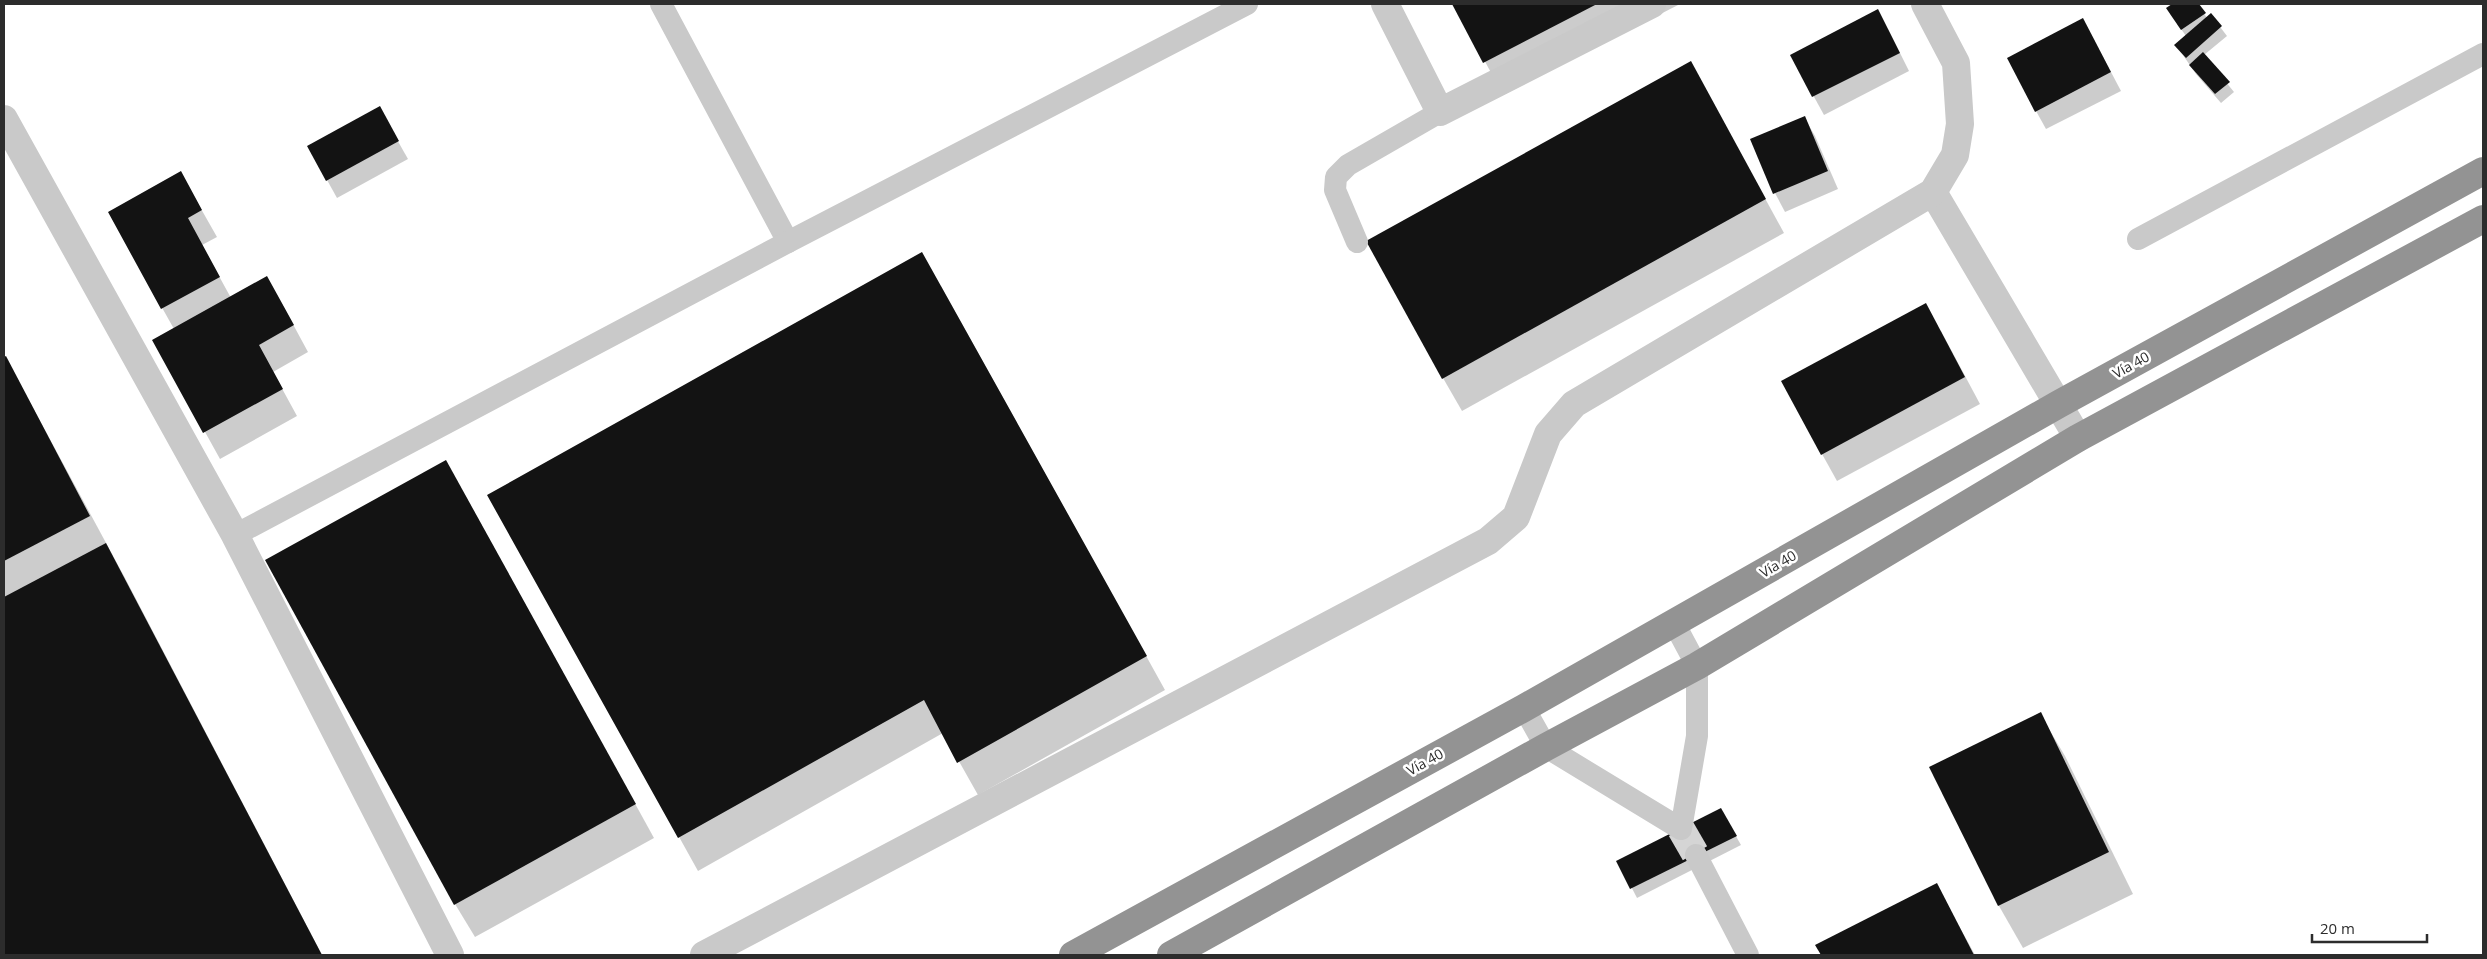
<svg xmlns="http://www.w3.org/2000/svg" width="2487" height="959" viewBox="0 0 2487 959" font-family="'Open Sans',sans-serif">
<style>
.shadow{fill:#0003}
.building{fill:#131313}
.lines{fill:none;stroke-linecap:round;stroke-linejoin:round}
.street-tunnel{stroke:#d5d5d5;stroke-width:28;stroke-dasharray:28 14;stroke-linecap:butt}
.lane{stroke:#c9c9c9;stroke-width:22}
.street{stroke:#c9c9c9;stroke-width:28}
.highway{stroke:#939393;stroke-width:28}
.labels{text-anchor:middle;stroke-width:5;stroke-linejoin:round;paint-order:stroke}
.street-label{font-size:14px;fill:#2c2c2c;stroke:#fff}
</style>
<rect width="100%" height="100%" fill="#fff"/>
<!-- shadow -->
<g class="shadow">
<path d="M1454,4H1680L1503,95Z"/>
<path d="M2175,4H2198L2207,18L2211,15L2227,36L2204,55L2234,92L2221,103L2196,74L2176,45L2186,36L2167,9Z"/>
<path d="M1888,29L1909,71L1824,115L1791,55Z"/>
<path d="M2093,38L2121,91L2046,129L2036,111Z"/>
<path d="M1709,96L1784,233L1462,411L1443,378Z"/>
<path d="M379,108L408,159L337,198L327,180Z"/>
<path d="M1804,117L1815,136L1838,189L1785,212L1775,193L1752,139Z"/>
<path d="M196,200L217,237L202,245L231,298L282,304L308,352L273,372L297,416L220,459L154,340L174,329L109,213Z"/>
<path d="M941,286L1165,690L978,795L943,733L698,871L489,495Z"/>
<path d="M1941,331L1980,404L1837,481L1822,454Z"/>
<path d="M6,358L125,578L322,955H4V359Z"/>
<path d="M465,495L654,838L475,937L455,904Z"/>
<path d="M2040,714L2065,756L2133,894L2023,948L1999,906L1931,768Z"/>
<path d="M1721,810L1741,845L1637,898L1618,861Z"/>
<path d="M1936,884L1975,955H1822L1817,946Z"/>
</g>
<!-- building -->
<g class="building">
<path d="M1452,4H1597L1483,63Z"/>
<path d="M2172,4H2199L2206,13L2181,30L2166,8Z"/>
<path d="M1878,9L1900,53L1812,97L1790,55Z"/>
<path d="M2211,13L2222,26L2186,58L2174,45Z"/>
<path d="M2083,18L2111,72L2035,112L2007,58Z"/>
<path d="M2203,52L2230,82L2215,94L2189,65Z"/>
<path d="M1691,61L1766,199L1442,379L1366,241Z"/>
<path d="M380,106L399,141L326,181L307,146Z"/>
<path d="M1805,116L1828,171L1773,194L1750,139Z"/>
<path d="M181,171L202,210L188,218L220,277L161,309L108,212Z"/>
<path d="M922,252L1147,656L957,763L924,700L678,838L487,495Z"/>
<path d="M267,276L294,325L259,345L283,389L203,433L152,340Z"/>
<path d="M1926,303L1965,377L1821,455L1781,381Z"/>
<path d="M6,356L90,516L4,561V357Z"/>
<path d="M446,460L636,804L454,905L265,560Z"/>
<path d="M106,543L322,955H4V597Z"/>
<path d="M2041,712L2109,852L1998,906L1929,767Z"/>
<path d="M1721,808L1737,836L1630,889L1616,861Z"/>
<path d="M1937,883L1974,955H1821L1815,945Z"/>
</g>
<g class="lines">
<!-- street-tunnel -->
<path class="street-tunnel" d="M1681,829L1696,855"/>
<!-- lane -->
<g class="lane">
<path d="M661,4L788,242"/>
<path d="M2138,239L2483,54"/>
<path d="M1357,242L1335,190L1336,177L1348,165L1440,112"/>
<path d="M235,535L788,242L1247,4"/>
<path d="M1524,708L1546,747L1681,829L1697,736V666L1674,623"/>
<path d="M1696,855L1748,955"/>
</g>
<!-- street -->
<g class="street">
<path d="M1385,4L1440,112L1652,4"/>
<path d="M4,119L235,535L450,955"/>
<path d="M1933,192L2078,438"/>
<path d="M704,955L1488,541L1516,517L1548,434L1574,404L1933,192L1955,155L1960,124L1956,63L1925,4"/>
</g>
<!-- highway -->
<g class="highway">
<path d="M1073,955L1524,708L2059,404L2483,171"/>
<path d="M1171,955L1546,747L1697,666L2078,438L2483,219"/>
</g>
</g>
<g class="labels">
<!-- street labels -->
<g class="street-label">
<text transform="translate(2131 365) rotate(-29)" y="5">Vía 40</text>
<text transform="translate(1778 564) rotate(-30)" y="5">Vía 40</text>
<text transform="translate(1425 762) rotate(-29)" y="5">Vía 40</text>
</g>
</g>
<!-- border -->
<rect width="2487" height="959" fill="none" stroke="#2c2c2c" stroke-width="10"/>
<!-- scale -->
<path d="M2312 934v8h115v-8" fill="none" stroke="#2c2c2c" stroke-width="2.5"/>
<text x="2320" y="934" font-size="15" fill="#2c2c2c" stroke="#ffffff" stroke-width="4" paint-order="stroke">20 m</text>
</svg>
